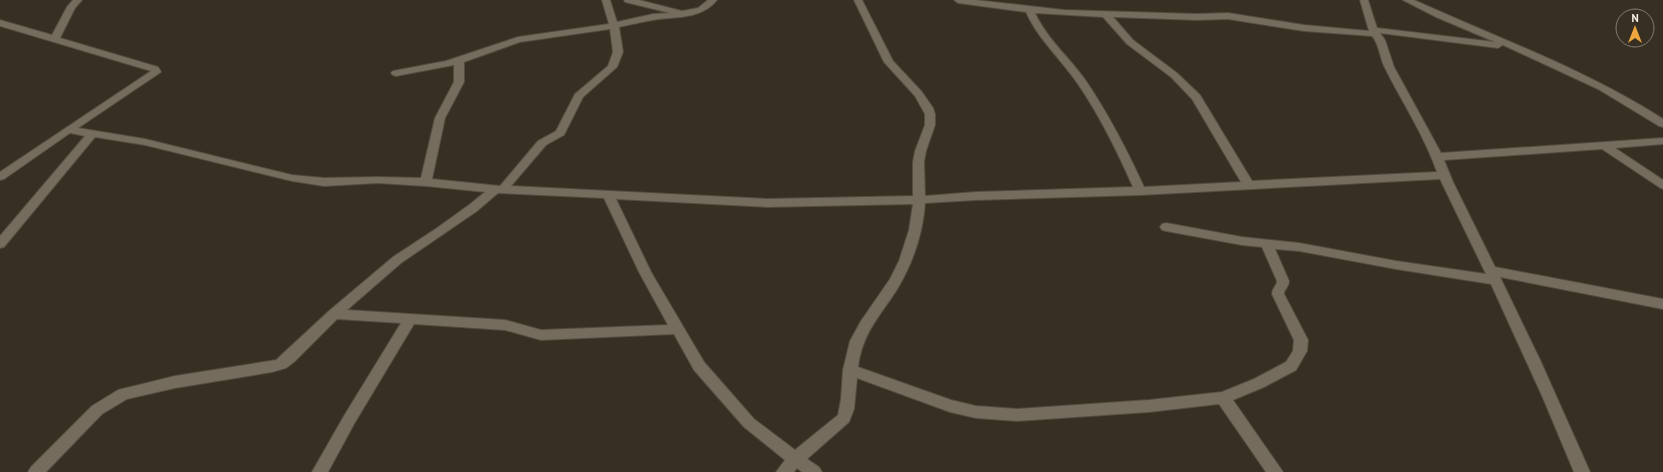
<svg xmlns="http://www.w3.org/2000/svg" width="1663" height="472" viewBox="0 0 1663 472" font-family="'PT Sans',sans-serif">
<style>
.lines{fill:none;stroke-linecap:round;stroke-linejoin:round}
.street-casing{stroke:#534c41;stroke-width:2}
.street{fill:#756c5e;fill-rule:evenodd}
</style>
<rect width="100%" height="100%" fill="#382f23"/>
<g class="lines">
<defs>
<path id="street" d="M73,0H82L75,8L60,38L158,67L161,72L78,128L145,139L292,175L324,178L378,177L421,178L435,118L454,82V65L396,76L393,75L391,73L393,71L446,61L518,37L609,24L602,0H610L617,22L653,14L670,13L625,2L624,0H639L682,11L698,8L708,0H717C701,20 676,16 653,20C641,22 630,25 619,27L623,52L617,67L583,97L564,135L546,145L511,186L767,199L913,196V162L915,151L925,125V114L915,96L884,62L854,0H862L893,61L922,92L933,108L935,114V125L926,151L924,162L925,196L976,192L1133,187C1117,151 1100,116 1078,84C1061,59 1038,39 1026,12L958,3L954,0H975L1064,10L1197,14L1228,13L1304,25L1369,31L1360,0H1368L1377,28L1495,42L1436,17L1403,0H1414C1498,38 1585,69 1663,119V127L1659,126L1598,89L1503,45L1498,48L1380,33L1385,40L1394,67L1441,153L1663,138V144L1615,148L1663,180V189L1659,187L1602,149L1444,160L1453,182L1495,267L1663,299V309L1500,277L1541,362L1590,472H1574L1543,398L1491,284L1396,269L1299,251L1275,249L1289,281C1289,287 1284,289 1284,294L1308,340L1307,351L1296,370L1264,387L1233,400L1283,472H1266L1219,404L1149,412L1017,421L976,418L950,412L857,378L854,409L849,422L807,459L819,467L822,472H802L797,468L794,472H776L785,460L744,427L694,370L674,334L541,340L505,330L414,324L354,424L328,472H312L344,416L401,323L337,319L294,362L286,368L272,372L175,388L127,399L102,414L46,472H28L31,467L92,406L118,390L175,376L276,360L329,311L393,257L437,228L469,205L485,192L426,186L378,183L324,186L292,181L145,145L95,137L4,247L0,248V236L85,136L70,133L4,179L0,180V172L151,71L0,26V20L52,35L67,7ZM1035,13L1103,17L1127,44L1171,77L1192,99L1241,182L1144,187C1127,150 1109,115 1086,81C1070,58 1047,39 1035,13ZM1113,17L1197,20L1228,19L1304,31L1372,36C1379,43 1380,59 1385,68C1402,102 1424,135 1437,172L1252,181L1200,95L1177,73L1133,40ZM610,29L613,52L608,66L575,94L556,131L538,141L500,186L432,179L445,118L464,82V62L520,42ZM1440,179L1486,274L1396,261L1299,243L1242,237L1166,223L1162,224L1160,227L1162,230L1166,231L1242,245L1262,247L1277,281C1277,286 1272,288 1272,294L1294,340L1293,351L1286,362L1254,379L1222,392L1149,400L1017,409L976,406L951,400L858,367C862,334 879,317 896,291C912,265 923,234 925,203L976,200L1140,195ZM498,193L604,198L639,272L668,325L541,330L505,320L347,310L401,263L477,211ZM616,199L767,207L913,204L909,230L899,261L890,279L861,321L850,341L843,370L841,399L838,415L795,450L754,419L704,362L651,272Z"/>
</defs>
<!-- street casing -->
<use href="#street" class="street-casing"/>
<!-- street -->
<use href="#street" class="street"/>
</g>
<!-- north arrow -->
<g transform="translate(1635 28)"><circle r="19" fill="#382f23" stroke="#847d73"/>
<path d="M0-3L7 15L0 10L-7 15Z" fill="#f0a63f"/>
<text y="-6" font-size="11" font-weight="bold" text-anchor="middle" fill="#f7f2ea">N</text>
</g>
</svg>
